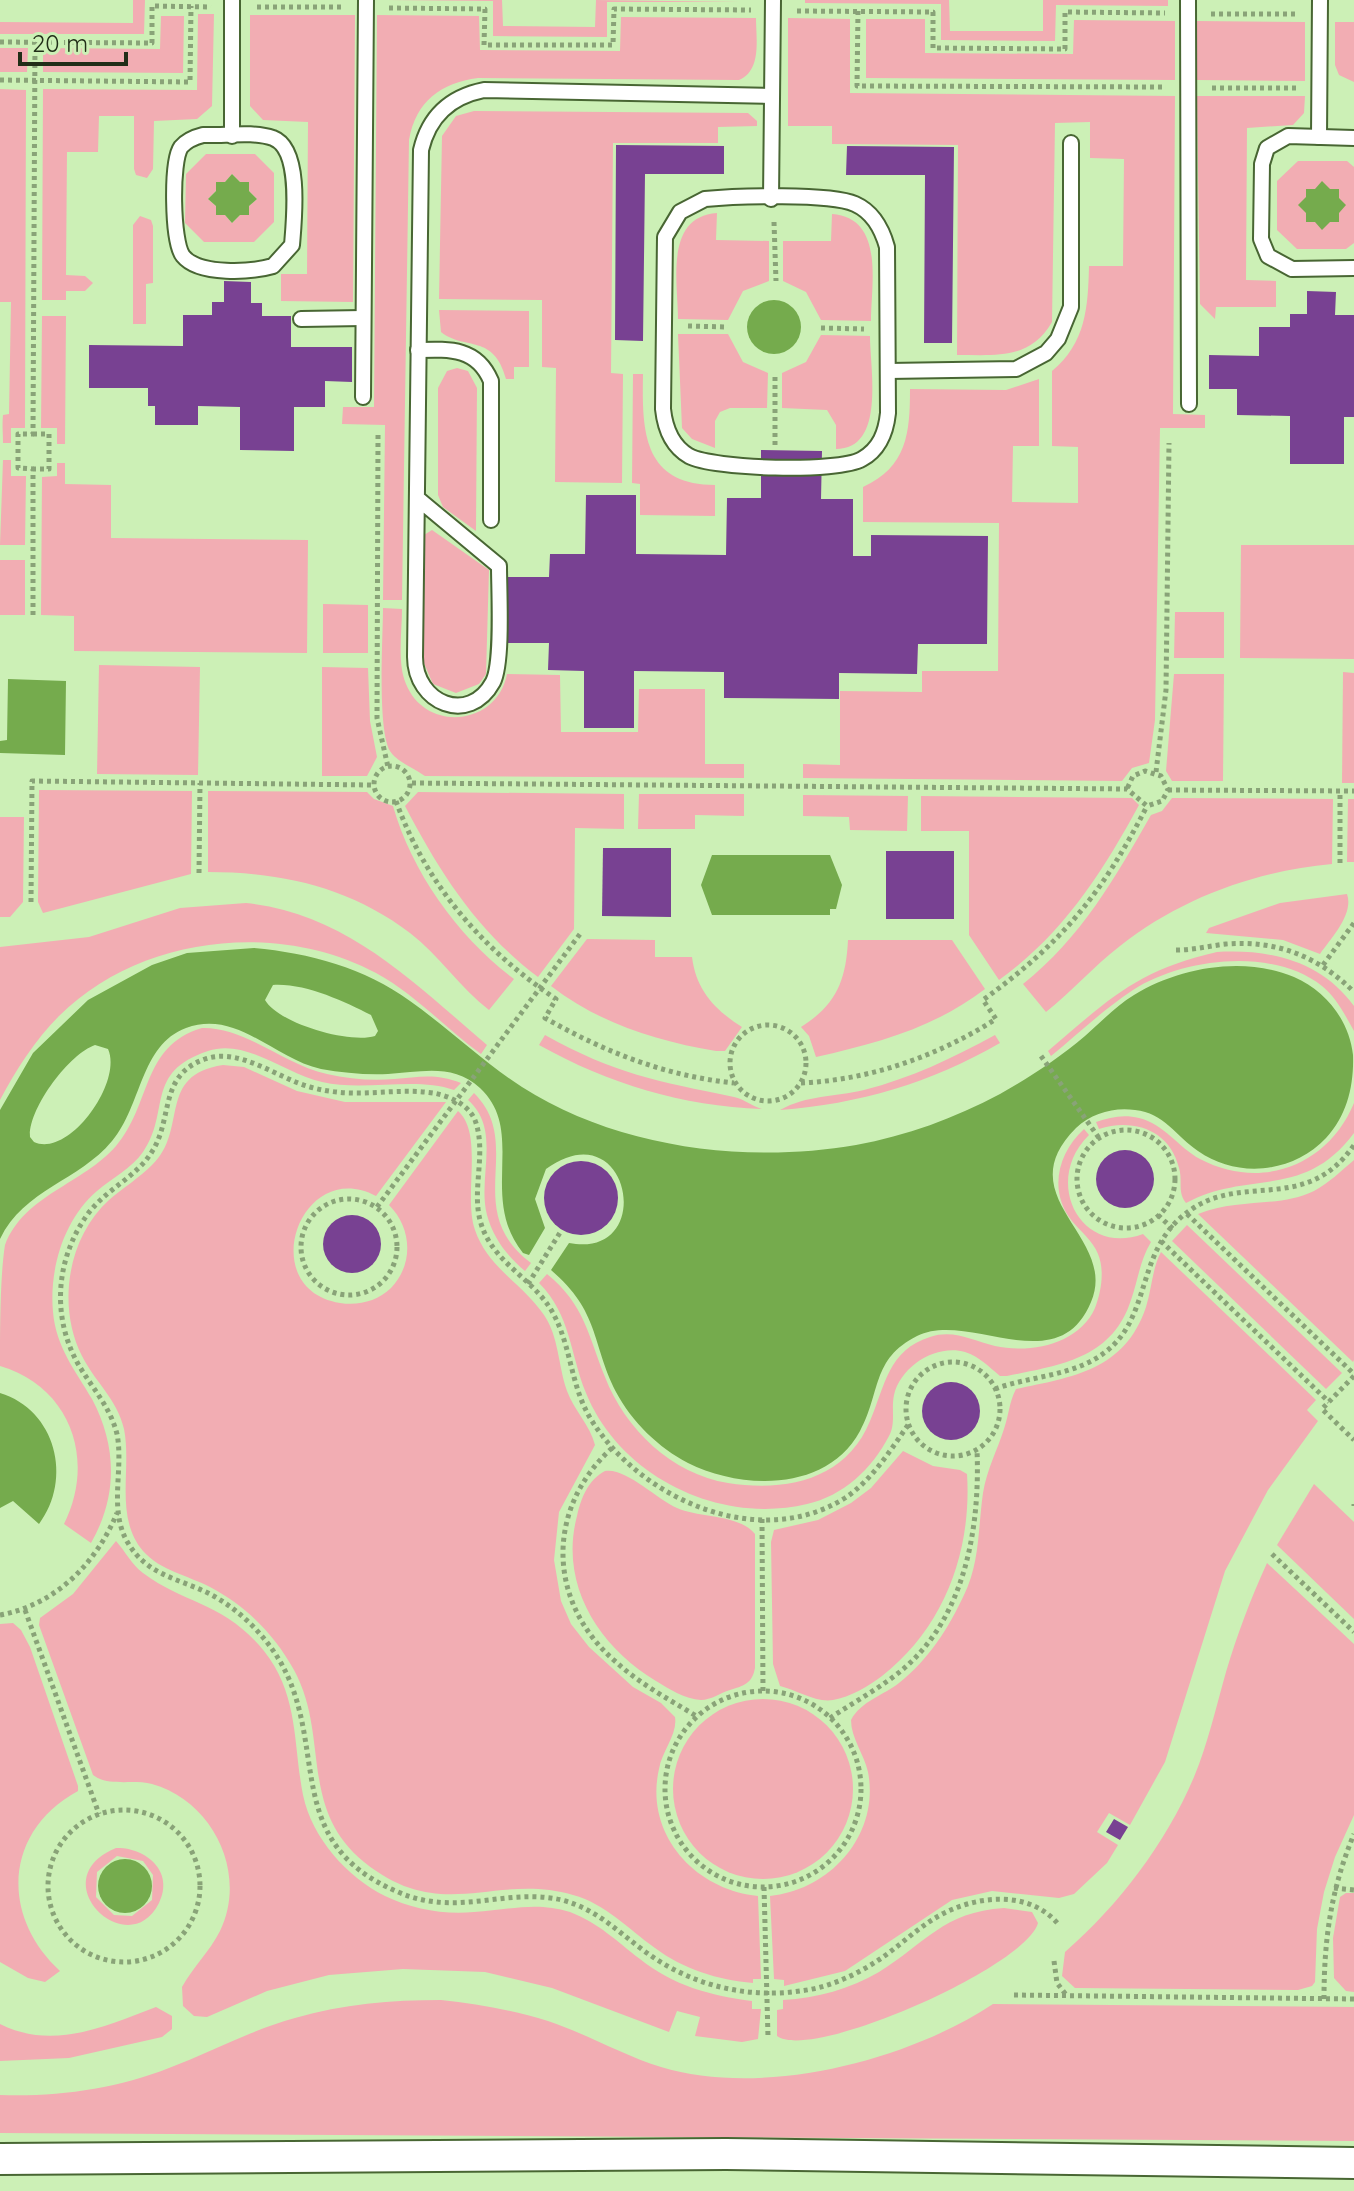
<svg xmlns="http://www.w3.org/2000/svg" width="1354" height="2191" viewBox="0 0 1354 2191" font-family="Quicksand,sans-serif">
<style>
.green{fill:#f2adb3;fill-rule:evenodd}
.water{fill:#75ab4d;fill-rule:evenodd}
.building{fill:#784192}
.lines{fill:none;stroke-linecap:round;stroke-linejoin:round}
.lane-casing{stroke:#486633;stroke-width:18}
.street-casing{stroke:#486633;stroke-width:34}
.path{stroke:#89a378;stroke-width:5;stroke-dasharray:4 4;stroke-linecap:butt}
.lane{stroke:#fff;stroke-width:14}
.street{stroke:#fff;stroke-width:30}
</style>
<rect width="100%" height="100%" fill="#ccf0b6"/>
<!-- green -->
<g class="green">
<path d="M133,0H145L144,34H0V22L133,23Z"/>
<path d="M388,0H502L503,26L595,27L596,0L740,2H607V37L493,36V1Z"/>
<path d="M805,0H949L950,31H1043V0H1168V6L1056,5L1055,41L941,40V4L805,3Z"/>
<path d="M198,14H214L212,106L197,119L154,121L153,169L147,178L136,175L134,169V116H99L98,152H67L66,275L85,276L93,283L85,291H66V300H42L43,89L197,90Z"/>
<path d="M250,15H355L353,302L281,301V274H307L308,122L263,120L250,106Z"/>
<path d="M377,15L479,16L480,50L620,51L621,17L756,18C756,39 762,70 739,80L478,78C441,83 416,101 409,140L402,600H383L385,425L342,424L343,407H374Z"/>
<path d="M161,16H184L183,73L43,72V48L160,49Z"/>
<path d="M788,18L850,19V93L1175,96L1173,414L1205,415V428H1160L1155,720L1149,763L1132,768L1122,781L803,778V764L840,765V691L922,692V671H998L999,523L863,522V487C907,467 910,433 910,389L1006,390L1039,379V446H1013L1012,502L1078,503V447L1052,446V371C1086,343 1088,307 1089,266H1123L1124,159L1090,158V122L1055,123L1052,322C1030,360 996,355 957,355L958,145L832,144V126H788Z"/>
<path d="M866,19H925V53L1073,54L1074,20L1175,21V80L866,78Z"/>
<path d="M1197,21L1305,22V81L1197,80Z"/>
<path d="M1335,22H1354V82L1339,75L1335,65Z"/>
<path d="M0,48H28L27,72H0Z"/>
<path d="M0,89L26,90L25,428H11V443H3C3,431 2,427 3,415L9,414L11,302H0Z"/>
<path d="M1197,96H1305L1304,113L1293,125L1247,128L1246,280L1276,281V307H1216L1215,319L1200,304Z"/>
<path d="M474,111L748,113L757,121V126L718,127V143H613L611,373L623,374L622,483L555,482L556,368L542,367V300L439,299L442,136L456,116Z"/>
<path d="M206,154H255L274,173V222L254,242H204L185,223L186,174ZM232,174L240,182H249V191L257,199L249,206V215H240L232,223L225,215H216V206L208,199L216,191V182H225Z"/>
<path d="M1298,161H1347L1354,167V243L1346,249H1297L1277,230V181Z"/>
<path d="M717,213L716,240L769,241V281L743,291L728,320L678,319C678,283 664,217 717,213Z"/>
<path d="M832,214C885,218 871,284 871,321L821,320L806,292L783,281V241H831Z"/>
<path d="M140,216L151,220L153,226V283L146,284V324H133V225Z"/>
<path d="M439,310L529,311V367H514V379H506C494,333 465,351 441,332Z"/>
<path d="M42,316H66L65,444H57V428H41Z"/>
<path d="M678,334H728L743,362L768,373L767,408H730L720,412L715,421V448L692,439L682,428Z"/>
<path d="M821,335L870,336C870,369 886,449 836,449V425L827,410L782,408V373L806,362Z"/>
<path d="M457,368L468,371L477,388L476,531L443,507L438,495V388L447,371Z"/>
<path d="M633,374H643C642,429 642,485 715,485V516L640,515V484L632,483Z"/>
<path d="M3,460H11V476H26L25,545H0Z"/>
<path d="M57,463H65V484L111,485V538L308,540L307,653L74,651V616L41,615L42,477L57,476Z"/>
<path d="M432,530L489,570L486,674L479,684L456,693L433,684L423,661L424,535Z"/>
<path d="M1241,545H1354V659L1240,658Z"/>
<rect x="0" y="560" width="25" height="55"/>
<path d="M323,604L368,605V653H323Z"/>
<path d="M383,608L402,609C402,632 397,663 406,684C426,733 497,726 507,674L560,675L561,732H638L639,689H705V764H744V778L425,776C415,769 396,761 390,751C377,728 383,638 383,608Z"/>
<path d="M1175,612H1224V658H1174Z"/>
<path d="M99,665L200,667L198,775L97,774Z"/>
<path d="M322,667L368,668L370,721L377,757L367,776H322Z"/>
<path d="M1343,672L1354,673V783H1342Z"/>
<path d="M1174,674H1224L1223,781H1172L1166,771Z"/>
<path d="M39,790L192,791L191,874L43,913L38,902Z"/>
<path d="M208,791L367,792L374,799L393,806C412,873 459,938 514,979L489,1010C460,988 439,955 410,933C350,887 281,872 208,872Z"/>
<path d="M418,792L624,794V829L575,828L574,929L538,977C477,931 440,873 405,806Z"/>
<path d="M639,794H744V816L695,815V829H638Z"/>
<path d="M803,795L908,796L907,831L850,830L849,817L803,816Z"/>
<path d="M921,796L1132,798L1139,805C1102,873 1063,934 999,980L969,935V831H921Z"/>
<path d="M1172,798L1333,799L1332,864C1256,871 1181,898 1120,946C1094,966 1072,991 1046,1012L1023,984C1081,938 1115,878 1151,815L1162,811Z"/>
<path d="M1348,799H1354V862H1347Z"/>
<path d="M0,817H24L23,902L10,917H0Z"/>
<path d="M1347,894C1354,914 1332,937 1320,954L1283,940L1206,933L1209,928L1280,903Z"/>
<path d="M246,903C347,914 413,982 487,1045L481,1054C445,1028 415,994 376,973C277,920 139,936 59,1016C35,1040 16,1070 0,1100V947L89,937L180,908Z"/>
<path d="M587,939L655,940V957H692C696,990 715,1010 742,1027L725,1051H716C656,1041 599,1023 551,986Z"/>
<path d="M848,940H952L985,989C934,1028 878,1043 816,1057L809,1036L801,1027C836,1005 846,981 848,940Z"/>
<path d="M1217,952C1271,949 1321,961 1354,1006V1031C1345,1015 1336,997 1322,986C1273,947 1183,958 1133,990C1104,1009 1078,1034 1051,1056L1048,1051C1108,1000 1137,970 1217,952Z"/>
<path d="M202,1028C246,1027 283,1064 327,1074C349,1079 372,1081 394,1079C419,1077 436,1073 461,1083L454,1090C415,1076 365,1092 322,1082C285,1074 246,1038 208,1051C144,1072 171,1112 143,1152C132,1168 112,1178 97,1191C64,1219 49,1269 53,1312C56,1347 75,1370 92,1399C117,1446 118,1496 91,1543L64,1524C96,1460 71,1387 0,1366C0,1331 0,1276 5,1245C24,1195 83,1184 116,1146C152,1104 141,1046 202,1028Z"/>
<path d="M545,1035C615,1074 657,1081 734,1097C744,1099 752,1106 762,1109C682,1106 609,1084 539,1045Z"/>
<path d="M995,1035L1000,1043C931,1083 859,1104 780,1110C807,1095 834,1097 864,1090C911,1078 953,1058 995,1035Z"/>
<path d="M223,1065L244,1067L297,1091L345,1102H446L376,1196C300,1156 254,1289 340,1303C359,1306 377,1301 391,1288C414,1264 412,1228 389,1205L458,1111C484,1134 463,1196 475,1230C488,1268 522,1283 544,1315C559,1337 558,1365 567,1391C574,1410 590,1425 595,1445L559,1512L554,1560L561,1601L571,1624L589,1647L633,1687L661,1703L675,1717C678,1734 662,1751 659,1769C644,1834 695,1890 758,1896L761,1979H753V1983C718,1980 683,1969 655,1948C628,1929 606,1904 573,1895C494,1872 442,1925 364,1862C298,1808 330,1736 294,1670C274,1634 246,1606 210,1587C187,1575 161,1571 143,1551C114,1517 132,1469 124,1429C117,1399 95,1382 82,1356C57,1307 67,1238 109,1200C123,1188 139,1178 152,1165C189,1130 156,1075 223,1065Z"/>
<path d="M474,1093C526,1145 460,1210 531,1263L525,1271C508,1257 493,1238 487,1215C477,1177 502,1130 468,1100Z"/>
<path d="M1354,1103V1133C1303,1201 1249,1169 1186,1203C1177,1192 1183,1181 1179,1168C1170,1130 1133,1118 1099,1129L1096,1122C1110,1117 1124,1114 1139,1118C1164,1124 1178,1147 1200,1159C1261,1191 1328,1166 1354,1103Z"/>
<path d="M1084,1129L1089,1135C1042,1181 1080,1257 1143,1234L1151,1242C1140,1260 1138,1280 1131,1300C1112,1359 1060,1365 1007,1376H1000C989,1367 980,1357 965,1352C936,1344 901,1366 894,1395C891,1409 896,1423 889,1436C872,1469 843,1496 807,1504C720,1525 620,1477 586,1393C570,1354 571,1315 539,1283L547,1274C585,1305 588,1335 605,1377C625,1429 672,1474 728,1483C786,1492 846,1480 870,1421C885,1386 888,1350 930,1337C954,1329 973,1341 995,1346C1031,1354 1079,1344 1095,1308C1101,1292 1105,1271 1098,1254C1093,1241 1081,1232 1072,1221C1048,1191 1058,1153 1084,1129Z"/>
<path d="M1354,1160V1360L1353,1362L1198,1214C1237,1198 1280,1208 1314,1191C1329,1183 1341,1171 1354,1160Z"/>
<path d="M1187,1225L1342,1373L1326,1389L1172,1241Z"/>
<path d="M1161,1252L1316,1400L1307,1410L1318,1421L1268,1490L1225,1571L1165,1762L1130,1825L1109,1813L1097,1832L1118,1845L1107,1863L1074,1894L1059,1898L992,1891L952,1900L845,1971L784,1986V1980L774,1979L770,1896C831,1890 880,1834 868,1772C864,1754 851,1738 851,1720C861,1701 884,1695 899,1683C929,1659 948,1629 964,1595C980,1563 978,1527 983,1493C987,1469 997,1451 1004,1429C1009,1414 1009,1403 1016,1389C1073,1377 1125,1370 1146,1307C1152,1288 1152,1269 1161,1252Z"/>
<path d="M903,1451L933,1466L960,1470L967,1474C972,1551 944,1628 882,1676C869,1686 850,1697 833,1700C816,1703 797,1690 780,1686L773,1664L771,1542L774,1530L818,1520L851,1503L871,1488Z"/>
<path d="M605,1471C625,1467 657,1499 677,1508C699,1518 739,1514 755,1534V1668C752,1684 743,1686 730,1690C720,1693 711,1700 701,1700C685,1699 669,1689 656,1681C598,1646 559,1584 577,1516C581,1498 588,1480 605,1471Z"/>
<path d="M1314,1484L1354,1522V1619L1277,1545Z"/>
<path d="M116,1541C125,1551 132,1565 143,1573C186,1605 224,1602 264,1651C299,1695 293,1744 303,1795C312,1838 347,1877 385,1896C412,1909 444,1915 474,1912C508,1910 536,1901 570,1912C599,1923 616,1941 640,1959C672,1985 711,1996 752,2001V2009H761L758,2039L742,2042L695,2036L700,2017L677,2011L669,2032L552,1988L485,1972L403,1969L329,1975L267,1991L207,2017L194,2016L183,2006L182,1987C193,1967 210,1951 220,1931C248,1873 213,1801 152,1784C133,1779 108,1787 93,1775L39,1625L40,1618L73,1594Z"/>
<path d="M1267,1563L1354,1644V1815L1335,1857L1324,1892L1317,1929L1315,1982L1312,1986L1298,1990L1075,1988L1062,1976L1065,1952C1119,1905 1166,1843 1194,1777C1208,1743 1216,1707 1226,1672C1237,1635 1251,1598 1267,1563Z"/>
<path d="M13,1623L21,1630L30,1647L78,1786V1791C4,1831 0,1916 60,1971L45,1982L28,1978L0,1962V1624Z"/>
<circle cx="763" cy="1789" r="90"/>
<path d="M116,1848C145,1847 175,1871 159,1903C128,1965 40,1879 116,1848ZM117,1856L143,1861L153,1875L152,1900L132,1916L114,1915L96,1897L97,1872Z"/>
<path d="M1346,1893H1354V1992L1346,1991L1334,1978L1333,1938L1340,1897Z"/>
<path d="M1004,1908L1032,1912L1038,1923C1026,1967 811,2062 777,2036V2010L783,2009V2000C817,1998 850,1989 879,1972C926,1943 943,1912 1004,1908Z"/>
<path d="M441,2000C477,2004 513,2010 548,2021C587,2034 622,2055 661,2067C763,2098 907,2061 993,2004L1354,2007V2141L0,2133V2095C57,2097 116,2089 169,2068C211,2052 251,2030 295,2018C343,2004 391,2000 441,2000Z"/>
<path d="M156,2007L172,2016V2029L162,2037L69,2058L0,2061V2024C54,2051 105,2026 156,2007Z"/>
</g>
<!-- water -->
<g class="water">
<path d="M232,174L240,182H249V191L257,199L249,206V215H240L232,223L225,215H216V206L208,199L216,191V182H225Z"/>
<path d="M1322,181L1330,189H1339V198L1346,205L1339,213V222H1330L1322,230L1315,222H1306V213L1298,205L1306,197V189H1315Z"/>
<circle cx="774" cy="327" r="27"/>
<path d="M8,679L66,681L65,755L0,753V741L7,740Z"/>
<path d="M712,855H830L842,885L836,909H830V915H712L701,885Z"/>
<path d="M254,948C309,953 365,968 410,1001C448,1028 482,1061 522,1087C617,1148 746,1164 856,1145C906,1136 955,1118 1000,1094C1030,1077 1059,1058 1085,1036C1101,1022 1116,1006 1134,995C1180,967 1244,956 1294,977C1326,991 1349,1020 1353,1055C1354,1086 1347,1115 1326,1138C1293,1173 1238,1179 1198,1151C1176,1136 1164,1113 1135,1110C1114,1107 1092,1113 1076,1128C1006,1198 1119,1236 1091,1302C1058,1382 969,1310 917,1336C871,1359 881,1393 860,1431C827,1492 742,1490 688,1463C659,1448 632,1422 616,1392C591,1342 600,1312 551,1270L569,1243C658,1260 630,1108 546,1169L535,1199L545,1228L529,1255L523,1253C478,1197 527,1132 480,1088C453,1063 421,1072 388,1074C366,1075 343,1073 321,1069C274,1059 237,1009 186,1028C140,1045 142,1106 112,1141C79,1181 24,1189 0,1239V1110L33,1053L88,1000L152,965L187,953ZM273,985C305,983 343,1001 371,1015L378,1031L375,1036C349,1044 278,1023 265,1000ZM95,1045L108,1049C123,1082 69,1158 34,1142L30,1137C28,1109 69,1054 95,1045Z"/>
<path d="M0,1393C56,1410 73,1479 39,1524L13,1501L0,1508Z"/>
<circle cx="125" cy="1886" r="27"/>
</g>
<!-- building -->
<g class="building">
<path d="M616,145L724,146V174H645L643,341L615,340Z"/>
<path d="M847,146L954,147L952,343H924L925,175H846Z"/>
<path d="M224,281L251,282V303H262V316H291V347H352V382L325,381V407H294V451L240,450V407L198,406V425H155V406H148V388H89V345L183,346V315H212V302H224Z"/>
<path d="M1307,291L1336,292L1335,315H1354V417H1344V464H1290V416L1237,415V389H1209V355L1259,356V327H1290V314H1307Z"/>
<path d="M761,450L822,451L821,499H853V556H871V535L988,536L987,644H918L917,674L839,673V699L724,698V672L634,671V728H584V671L548,670L549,643H492L493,577H549L550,554H585L586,495H636V554L726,555L727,498H761Z"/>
<path d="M603,848H671V917L602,916Z"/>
<rect x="886" y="851" width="68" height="68"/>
<circle cx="1125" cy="1179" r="29"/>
<circle cx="581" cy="1198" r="37"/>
<circle cx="352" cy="1244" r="29"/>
<circle cx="951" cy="1411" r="29"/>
<path d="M1114,1819L1128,1827L1120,1840L1106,1832Z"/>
</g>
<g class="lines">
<defs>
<g id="lane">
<path d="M1188,0L1189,404"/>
<path d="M203,135C224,136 253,131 273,138C302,149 294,220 292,245L273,266C252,272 199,276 183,256C172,242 171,161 181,147C187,140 195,137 203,135Z"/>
<path d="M232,136V0"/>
<path d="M1319,137L1320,0"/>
<path d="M1354,138L1288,136L1267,148L1262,164L1261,239L1268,256L1292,269L1354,268"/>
<path d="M705,199C736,196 830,193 855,204C873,212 882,229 887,247L888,413C886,432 880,449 862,459C838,473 713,469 689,456C672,446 665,428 663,409L665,237L680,212Z"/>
<path d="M771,199L773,0"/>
<path d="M301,319L363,318"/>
<path d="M418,350C451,349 477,348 491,381V520"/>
<path d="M888,371L1016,369L1046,353L1058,339L1071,307V143"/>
<path d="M363,397L366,0"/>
<path d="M417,498L499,566C499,591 503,663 493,682C469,726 415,703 415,657C417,488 419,319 421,150C429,116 450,97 484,90L772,96"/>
</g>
<path id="street" d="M0,2159L726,2154L1354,2163"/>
</defs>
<!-- lane casing -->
<use href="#lane" class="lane-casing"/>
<!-- street casing -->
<use href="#street" class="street-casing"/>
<!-- path -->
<g class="path">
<path d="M257,7H343"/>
<path d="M389,8L485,9L484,45H613L614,9L751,10"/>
<path d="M797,11L933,12V48L1065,49V12L1165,13"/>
<path d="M858,11L857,86L1166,87"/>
<path d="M1211,14H1297"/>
<path d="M0,42L152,43V6L211,7"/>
<path d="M0,80L190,82L191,6"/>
<path d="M1212,88H1298"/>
<path d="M774,222L776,281"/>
<path d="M688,326L728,327"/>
<path d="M821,328L864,329"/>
<path d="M33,434H49V469H33"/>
<path d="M378,435L377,718L388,767"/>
<path d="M775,445V373"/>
<path d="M33,615V469L18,468V434H33L35,42"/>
<circle cx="392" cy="784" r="18"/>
<path d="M1156,772L1166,690L1169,443"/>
<path d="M412,783L1127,789L1147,806L1162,801L1168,790L1161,776L1145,771L1133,776L1127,789"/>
<path d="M1168,790L1354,791"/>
<path d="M396,801C426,885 483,950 556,999L545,1018C605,1052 665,1076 734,1083"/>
<path d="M1340,863V791"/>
<path d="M199,873L200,783"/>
<path d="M31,902L32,781L372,785"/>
<path d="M1176,950C1193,950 1209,946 1226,944C1276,940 1318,956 1354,992"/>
<path d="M1323,965L1354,923"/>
<circle cx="768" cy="1063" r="38"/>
<path d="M1041,1056L1099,1138"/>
<path d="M801,1083C870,1080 938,1056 996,1019L983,1000C1063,942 1102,894 1147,806"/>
<circle cx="1126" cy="1179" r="49"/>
<circle cx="349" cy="1247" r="48"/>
<path d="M377,1207L580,934"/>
<path d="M1187,1214L1354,1374"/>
<path d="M1158,1215L1173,1229"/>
<path d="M1161,1241L1329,1402"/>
<path d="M528,1284L561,1231"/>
<circle cx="953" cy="1409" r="47"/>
<path d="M1354,1376L1322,1409L1354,1440"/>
<path d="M995,1389C1030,1376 1074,1376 1104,1353C1155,1316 1133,1245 1195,1207C1247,1175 1308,1212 1354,1145"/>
<path d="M908,1425C890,1451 872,1480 845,1498C759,1552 641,1499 592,1421C571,1388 572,1351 555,1317C537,1279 491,1264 480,1220C472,1189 486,1154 476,1123C471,1106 451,1096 433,1093C392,1087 356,1100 310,1087C277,1078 240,1047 205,1059C159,1075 173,1117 153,1150C137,1178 103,1190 85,1218C56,1261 52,1316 77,1362C91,1387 110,1406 117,1434C124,1470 108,1510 128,1543C147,1575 177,1578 208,1593C236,1607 262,1632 278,1658C331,1744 279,1842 398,1892C458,1918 505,1887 562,1900C596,1909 616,1930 643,1950C688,1984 744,1999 800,1991C827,1988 854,1976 877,1961C896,1949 913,1932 932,1920C969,1896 1028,1887 1059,1925"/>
<path d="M612,1448C545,1509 547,1603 616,1662C640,1684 670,1700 698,1717"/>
<path d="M1354,1504V1506"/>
<path d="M762,1519L763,1692"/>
<path d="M1272,1554L1354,1632"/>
<path d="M25,1610L99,1814"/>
<path d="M0,1615C55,1605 96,1564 117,1513"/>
<circle cx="763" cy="1789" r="98"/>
<path d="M830,1718C857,1700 888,1684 911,1662C967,1608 980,1523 977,1450"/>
<circle cx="124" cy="1886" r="76"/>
<path d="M764,1887L768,2037"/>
<path d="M1334,1888L1354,1890"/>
<path d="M1054,1961L1057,1983L1067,1996"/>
<path d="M1014,1995L1354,1999"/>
<path d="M1324,1999C1324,1939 1331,1889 1354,1834"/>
</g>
<!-- lane -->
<use href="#lane" class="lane"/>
<!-- street -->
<use href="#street" class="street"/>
</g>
<!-- scale -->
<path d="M20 52v12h106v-12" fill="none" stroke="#212e18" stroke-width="4"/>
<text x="32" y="52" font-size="24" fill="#212e18" stroke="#ccf0b6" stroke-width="6" paint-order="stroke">20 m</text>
</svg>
